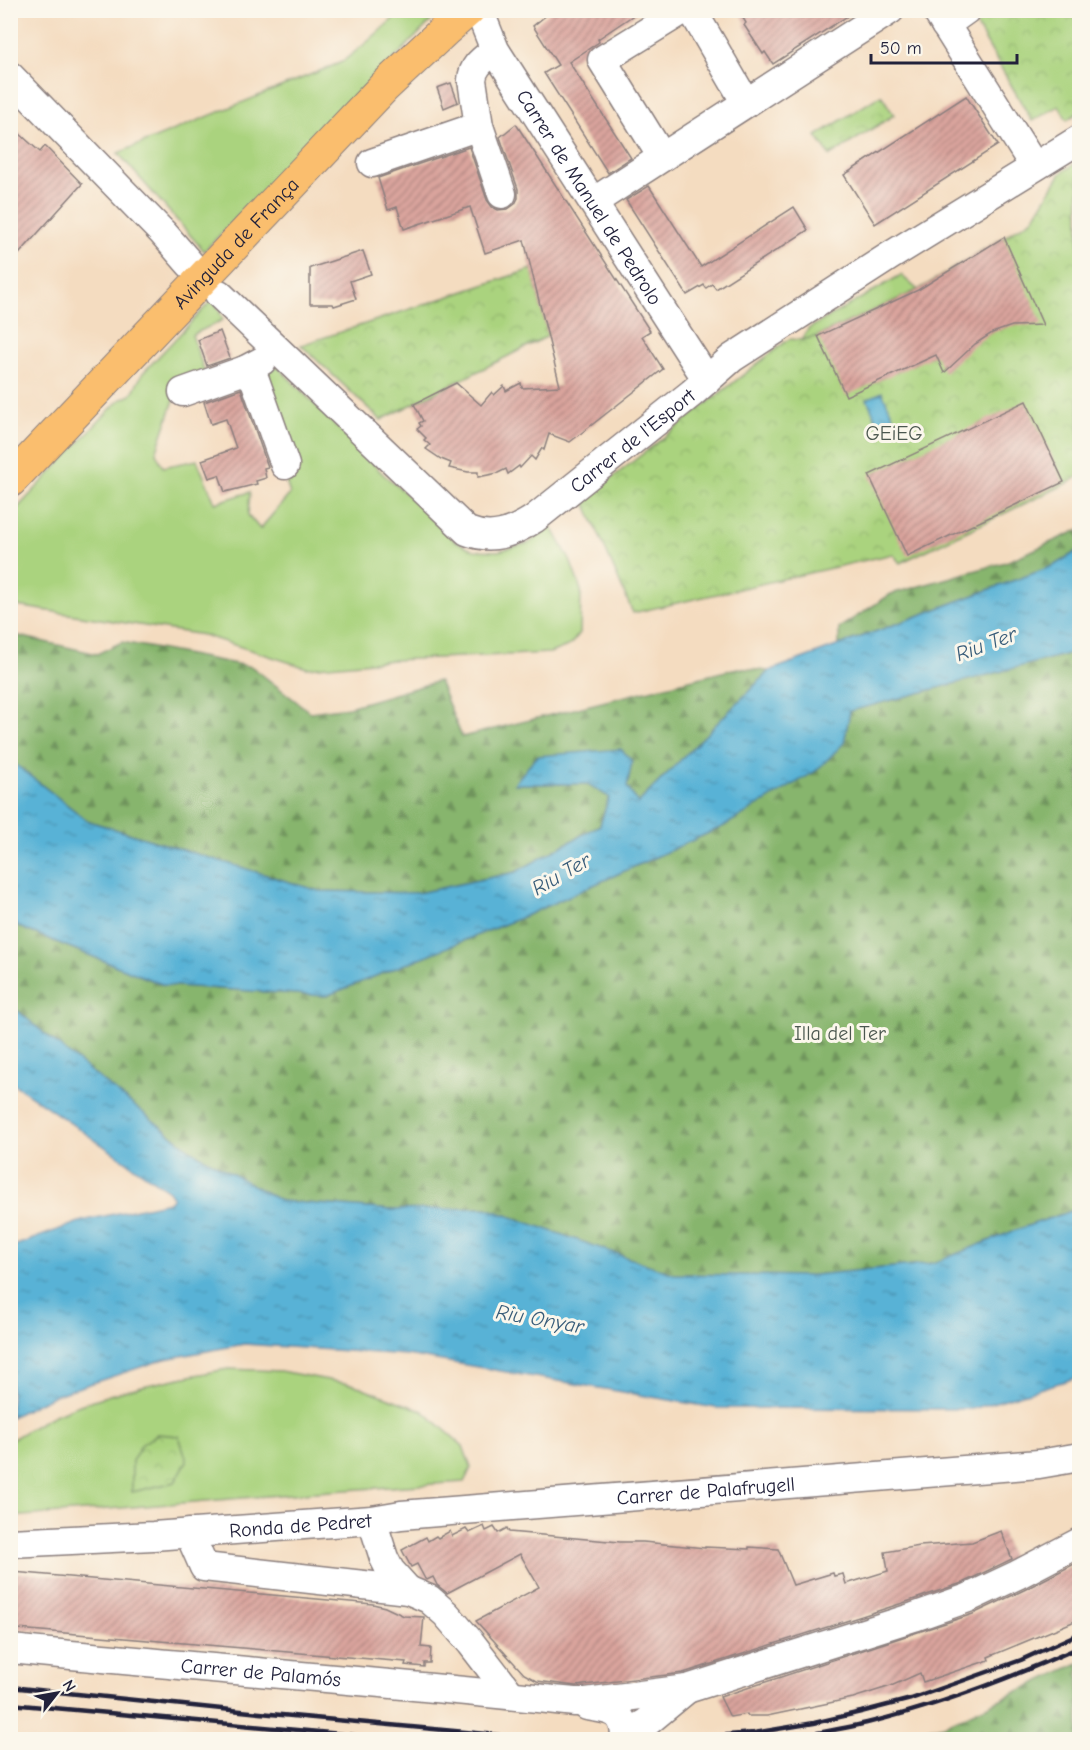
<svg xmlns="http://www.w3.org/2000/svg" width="1090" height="1750" viewBox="0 0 1090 1750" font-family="'Comic Neue',sans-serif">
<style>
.grass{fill:#aad37e;stroke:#667a5c;stroke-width:1.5}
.forest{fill:url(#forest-firs);stroke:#546c54;stroke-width:1.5}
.park{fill:url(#park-crowns);stroke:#667a5c;stroke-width:1.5}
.water{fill:url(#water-ripples);stroke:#3e6a88;stroke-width:1.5}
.building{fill:url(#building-hatch)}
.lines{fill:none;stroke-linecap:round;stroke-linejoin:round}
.minor-casing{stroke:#8b7f7e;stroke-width:31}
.major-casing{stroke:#8b7f7e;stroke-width:35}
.minor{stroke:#fff;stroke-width:28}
.major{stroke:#fabe6e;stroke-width:33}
.rail{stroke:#22223b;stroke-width:4.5}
.labels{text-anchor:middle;stroke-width:6;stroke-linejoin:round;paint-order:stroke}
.street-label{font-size:20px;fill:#22223b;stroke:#fbf7ec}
.park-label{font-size:20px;fill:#4b574f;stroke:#fbf7ec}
.water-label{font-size:21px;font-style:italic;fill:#385c79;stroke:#fbf7ec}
</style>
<defs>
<pattern id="forest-firs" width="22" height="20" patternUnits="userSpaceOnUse" patternTransform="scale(1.5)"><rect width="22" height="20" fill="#87b56d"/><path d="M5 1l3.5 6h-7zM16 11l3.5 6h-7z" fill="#6e935b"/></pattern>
<pattern id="park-crowns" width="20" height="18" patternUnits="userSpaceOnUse" patternTransform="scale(1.5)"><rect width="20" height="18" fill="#aad37e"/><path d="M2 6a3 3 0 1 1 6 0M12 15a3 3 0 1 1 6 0" fill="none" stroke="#92b56e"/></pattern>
<pattern id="water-ripples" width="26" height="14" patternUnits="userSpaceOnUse" patternTransform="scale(1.5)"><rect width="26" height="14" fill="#59b2d6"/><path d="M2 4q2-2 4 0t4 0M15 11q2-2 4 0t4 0" fill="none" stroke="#4990af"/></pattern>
<pattern id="building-hatch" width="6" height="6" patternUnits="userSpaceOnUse" patternTransform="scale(1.5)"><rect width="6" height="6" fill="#daa49d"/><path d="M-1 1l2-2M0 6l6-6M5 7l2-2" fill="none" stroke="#b08581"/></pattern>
</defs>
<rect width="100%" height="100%" fill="#fbf7ec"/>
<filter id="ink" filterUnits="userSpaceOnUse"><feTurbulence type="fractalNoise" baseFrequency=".0167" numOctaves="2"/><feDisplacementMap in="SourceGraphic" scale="12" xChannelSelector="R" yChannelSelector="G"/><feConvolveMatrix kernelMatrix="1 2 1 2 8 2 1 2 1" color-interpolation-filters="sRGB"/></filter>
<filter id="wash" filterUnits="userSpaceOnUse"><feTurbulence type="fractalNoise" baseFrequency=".008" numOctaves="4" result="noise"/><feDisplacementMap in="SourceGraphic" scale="24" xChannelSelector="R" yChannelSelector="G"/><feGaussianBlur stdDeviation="1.35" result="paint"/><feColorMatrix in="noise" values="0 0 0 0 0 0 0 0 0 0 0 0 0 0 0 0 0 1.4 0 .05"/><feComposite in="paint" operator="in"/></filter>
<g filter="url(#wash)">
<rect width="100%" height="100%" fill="#f4dcc0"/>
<!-- grass -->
<g class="grass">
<path d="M402,11H441L204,251L118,153L342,62L366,43Z"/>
<path d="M901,275L918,290L818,336L802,340L808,329Z"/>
<path d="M214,298L223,320L192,335L205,373L175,397L156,453L163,467L197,460L215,503L250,492L248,515L260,529L290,494L284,476L262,375L277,366L383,474L409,496L455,541L474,550L498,551L529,543L551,526L570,560L581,590L580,633L570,645L550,653L393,660L307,668L203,635L11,605L10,516L118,401L131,395L143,373Z"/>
<path d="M228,1369L280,1371L355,1385L423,1411L463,1446L471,1468L464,1482L316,1492L11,1517V1440C25,1432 40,1422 55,1415C110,1390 170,1380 228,1369Z"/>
</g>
<!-- forest -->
<g class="forest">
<path d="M1079,530V550L1053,566L839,645V628L891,594L1006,562Z"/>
<path d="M10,634L97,654L122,642L252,667L310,712L349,707L439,681L462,737L738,668L769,671L638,803L627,787L632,761L537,757L515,784H588L609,797L600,825L516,872L418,893L319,891L88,821L11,761Z"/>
<path d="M1079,651V1208L1016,1230L934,1263L804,1276L674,1274L486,1208L392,1210L281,1201L192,1151L71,1056L11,1005L10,918L19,927L164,985L326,996L525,916L724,826L844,743L850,711Z"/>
<path d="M1079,1663V1739H892L947,1724Z"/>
</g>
<!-- park -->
<g class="park">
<path d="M980,11H1079V112L1067,120L1059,106L1032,121L971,16Z"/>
<path d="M881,95L894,115L830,156L816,136Z"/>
<path d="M1079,161V476L1070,482L900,563L893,554L633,613L584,500L789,339L802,340L818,336L918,290L1033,219L1061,173Z"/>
<path d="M532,269L548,336L381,420L301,345Z"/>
<path d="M157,1434L179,1436L187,1461L175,1482L132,1492V1461L141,1445Z"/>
</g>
<!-- water -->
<g class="water">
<path d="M882,392L897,424L881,431L867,399Z"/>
<path d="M1079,550V651L850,711L844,743L816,771L724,826L525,916L326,996L164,985L19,927L11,918V761L88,821L319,891L418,893L516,872L600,825L609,797L588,784H514L537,756L621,749L632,761L627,787L638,803L769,671L1053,566Z"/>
<path d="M11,1005L71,1056L192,1151L281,1201L392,1210L486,1208L674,1274L804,1276L934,1263L1016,1230L1079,1208V1377L972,1409L716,1408L407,1355L244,1344L165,1359L53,1396L11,1417V1247L82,1221L169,1202L173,1197L169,1191L11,1082Z"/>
</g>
<g id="blocks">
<!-- building -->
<g class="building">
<path d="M553,10H641L598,39L599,42L569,62L631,158L608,173L544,73L558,65L533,26Z"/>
<path d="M738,10H857L773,64L765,52L763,54L744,25L746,23Z"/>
<path d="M451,83L458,102L444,108L437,88Z"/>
<path d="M966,96L998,145L875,224L844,175Z"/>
<path d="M516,124L650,331L642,336L663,369L570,442L549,434L544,450L542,448L535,460L531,456L520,468L519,466L508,474L506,469L498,473L478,477V472H468L449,468L451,463L441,459L426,449L430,445L424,440L426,438L417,429L421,426L419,423L423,421L414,404L456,383L481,405L492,392L494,395L504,386L506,391L521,383L522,388L560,386L524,240L485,253L470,207L404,229L397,207L388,210L378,178L469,147L487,200L492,207L498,210L508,209L515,204L518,198V189L500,137Z"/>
<path d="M10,125L40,152L45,146L82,184L10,264Z"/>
<path d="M649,186L701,267L794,207L808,230L716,289L712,284L706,288L704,285L687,295L626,200Z"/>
<path d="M1004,237L1043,325L1012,326L992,333L975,344L944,373L936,355L846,396L818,336L918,290Z"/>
<path d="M363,251L371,274L350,281L356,299L334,306L333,304H310V268Z"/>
<path d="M220,331L230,358L207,366L198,340Z"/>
<path d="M241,389L268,467L264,468L266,478L256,481L257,484L225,492L219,475L209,478L202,460L236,448L226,419L211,424L204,402Z"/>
<path d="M1026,401L1064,482L907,556L869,475Z"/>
<path d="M484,1526L486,1531L494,1527L498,1533L507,1528L509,1532L620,1542H643L705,1548V1547L749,1549V1547L778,1549L793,1585L833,1573L834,1576L843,1574L846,1584L888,1571L885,1552L920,1546L972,1542L1001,1531L1012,1559L962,1583L909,1601L683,1673L576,1686L537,1681L524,1674L476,1621L539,1587L520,1554L447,1593L437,1585L433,1577L427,1580L425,1579L417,1564L411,1567L402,1550L426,1537L428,1541L436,1536L438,1538L450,1531L452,1536L466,1529L469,1533Z"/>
<path d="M1080,1561V1619L988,1657L989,1660L923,1682L920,1673L891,1686L853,1698L767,1716H748L747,1714L730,1717L720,1697L973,1614L1024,1590Z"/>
<path d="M13,1572L373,1604L385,1607L404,1616L424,1617L421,1647L431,1648L430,1663H424V1667L405,1665L406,1662L18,1629V1626H10V1585H12Z"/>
</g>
</g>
</g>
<g filter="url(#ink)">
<use href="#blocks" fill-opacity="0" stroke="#8b7f7e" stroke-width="1.5"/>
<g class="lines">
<defs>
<g id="minor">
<path id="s1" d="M479,10L495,50L707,380"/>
<path d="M692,10L746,103"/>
<path d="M936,10L1034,166"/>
<path d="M945,25L966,10"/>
<path d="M495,50C484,59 473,65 472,80L479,126L502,194"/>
<path d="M10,76L163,233L190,264"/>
<path d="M662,157L602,60L683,10"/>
<path d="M372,163L479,126"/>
<path d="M593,202L890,10"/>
<path id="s2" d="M219,294L467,531C492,541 512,533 534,519L692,393L732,358L890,256L1080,139"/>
<path d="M245,370L255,380L285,465"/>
<path d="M183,392L245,370L262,361"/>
<path d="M372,1520L384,1558L390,1570L408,1590"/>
<path d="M189,1533L204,1567L408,1590L429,1599L446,1614L471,1643L511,1695"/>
<path id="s3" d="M10,1543L153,1536L372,1520L401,1515L1039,1464L1080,1457"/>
<path id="s4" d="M10,1649C199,1668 387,1682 575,1702H586L687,1689L914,1617L968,1598L1017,1575L1080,1542"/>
<path d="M587,1706C609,1710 623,1709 625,1735L646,1723L687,1689"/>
</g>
<g id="major">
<path id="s5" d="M10,481L384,87L446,29L468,10"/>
</g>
</defs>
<!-- minor casing -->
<use href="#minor" class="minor-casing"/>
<!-- major casing -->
<use href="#major" class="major-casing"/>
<!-- minor -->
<use href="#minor" class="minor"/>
<!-- major -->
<use href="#major" class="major"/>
<!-- rail -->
<g class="rail">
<path d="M10,1687L260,1713L540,1739L564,1740"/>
<path d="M10,1704L408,1740"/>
<path d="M662,1740L754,1733L814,1723L861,1712L911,1699L965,1680L1021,1660L1080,1633"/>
<path d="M780,1740C809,1734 838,1730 867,1723C940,1705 1011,1678 1080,1647"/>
</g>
</g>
</g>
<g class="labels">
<!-- street labels -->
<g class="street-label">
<text dy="7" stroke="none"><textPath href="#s1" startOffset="218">Carrer de Manuel de Pedrolo</textPath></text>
<text dy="7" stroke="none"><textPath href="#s5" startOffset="328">Avinguda de França</textPath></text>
<text dy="7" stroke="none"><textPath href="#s2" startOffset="540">Carrer de l'Esport</textPath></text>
<text dy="7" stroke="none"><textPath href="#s3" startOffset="698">Carrer de Palafrugell</textPath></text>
<text dy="7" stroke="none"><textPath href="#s3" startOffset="291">Ronda de Pedret</textPath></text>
<text dy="7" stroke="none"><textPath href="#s4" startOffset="252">Carrer de Palamós</textPath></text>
</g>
<!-- park labels -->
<g class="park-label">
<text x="894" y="440">GEiEG</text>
<text x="840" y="1040">Illa del Ter</text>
</g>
<!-- water labels -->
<g class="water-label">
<text transform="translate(986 644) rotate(-20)" y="7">Riu Ter</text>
<text transform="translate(561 874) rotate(-30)" y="7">Riu Ter</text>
<text transform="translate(540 1319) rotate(10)" y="7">Riu Onyar</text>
</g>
</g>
<!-- margin -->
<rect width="1090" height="1750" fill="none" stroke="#fbf7ec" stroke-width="36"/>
<!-- north arrow -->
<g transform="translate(57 1693) rotate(59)" stroke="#fbf7ec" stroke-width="4.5" paint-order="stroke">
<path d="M0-4.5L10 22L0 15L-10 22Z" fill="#22223b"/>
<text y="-9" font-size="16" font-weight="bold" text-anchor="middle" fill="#22223b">N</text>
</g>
<!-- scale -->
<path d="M871 54v9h146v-9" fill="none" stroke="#22223b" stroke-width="3"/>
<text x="880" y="54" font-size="18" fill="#22223b" stroke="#fbf7ec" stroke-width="4.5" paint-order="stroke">50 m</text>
</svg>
